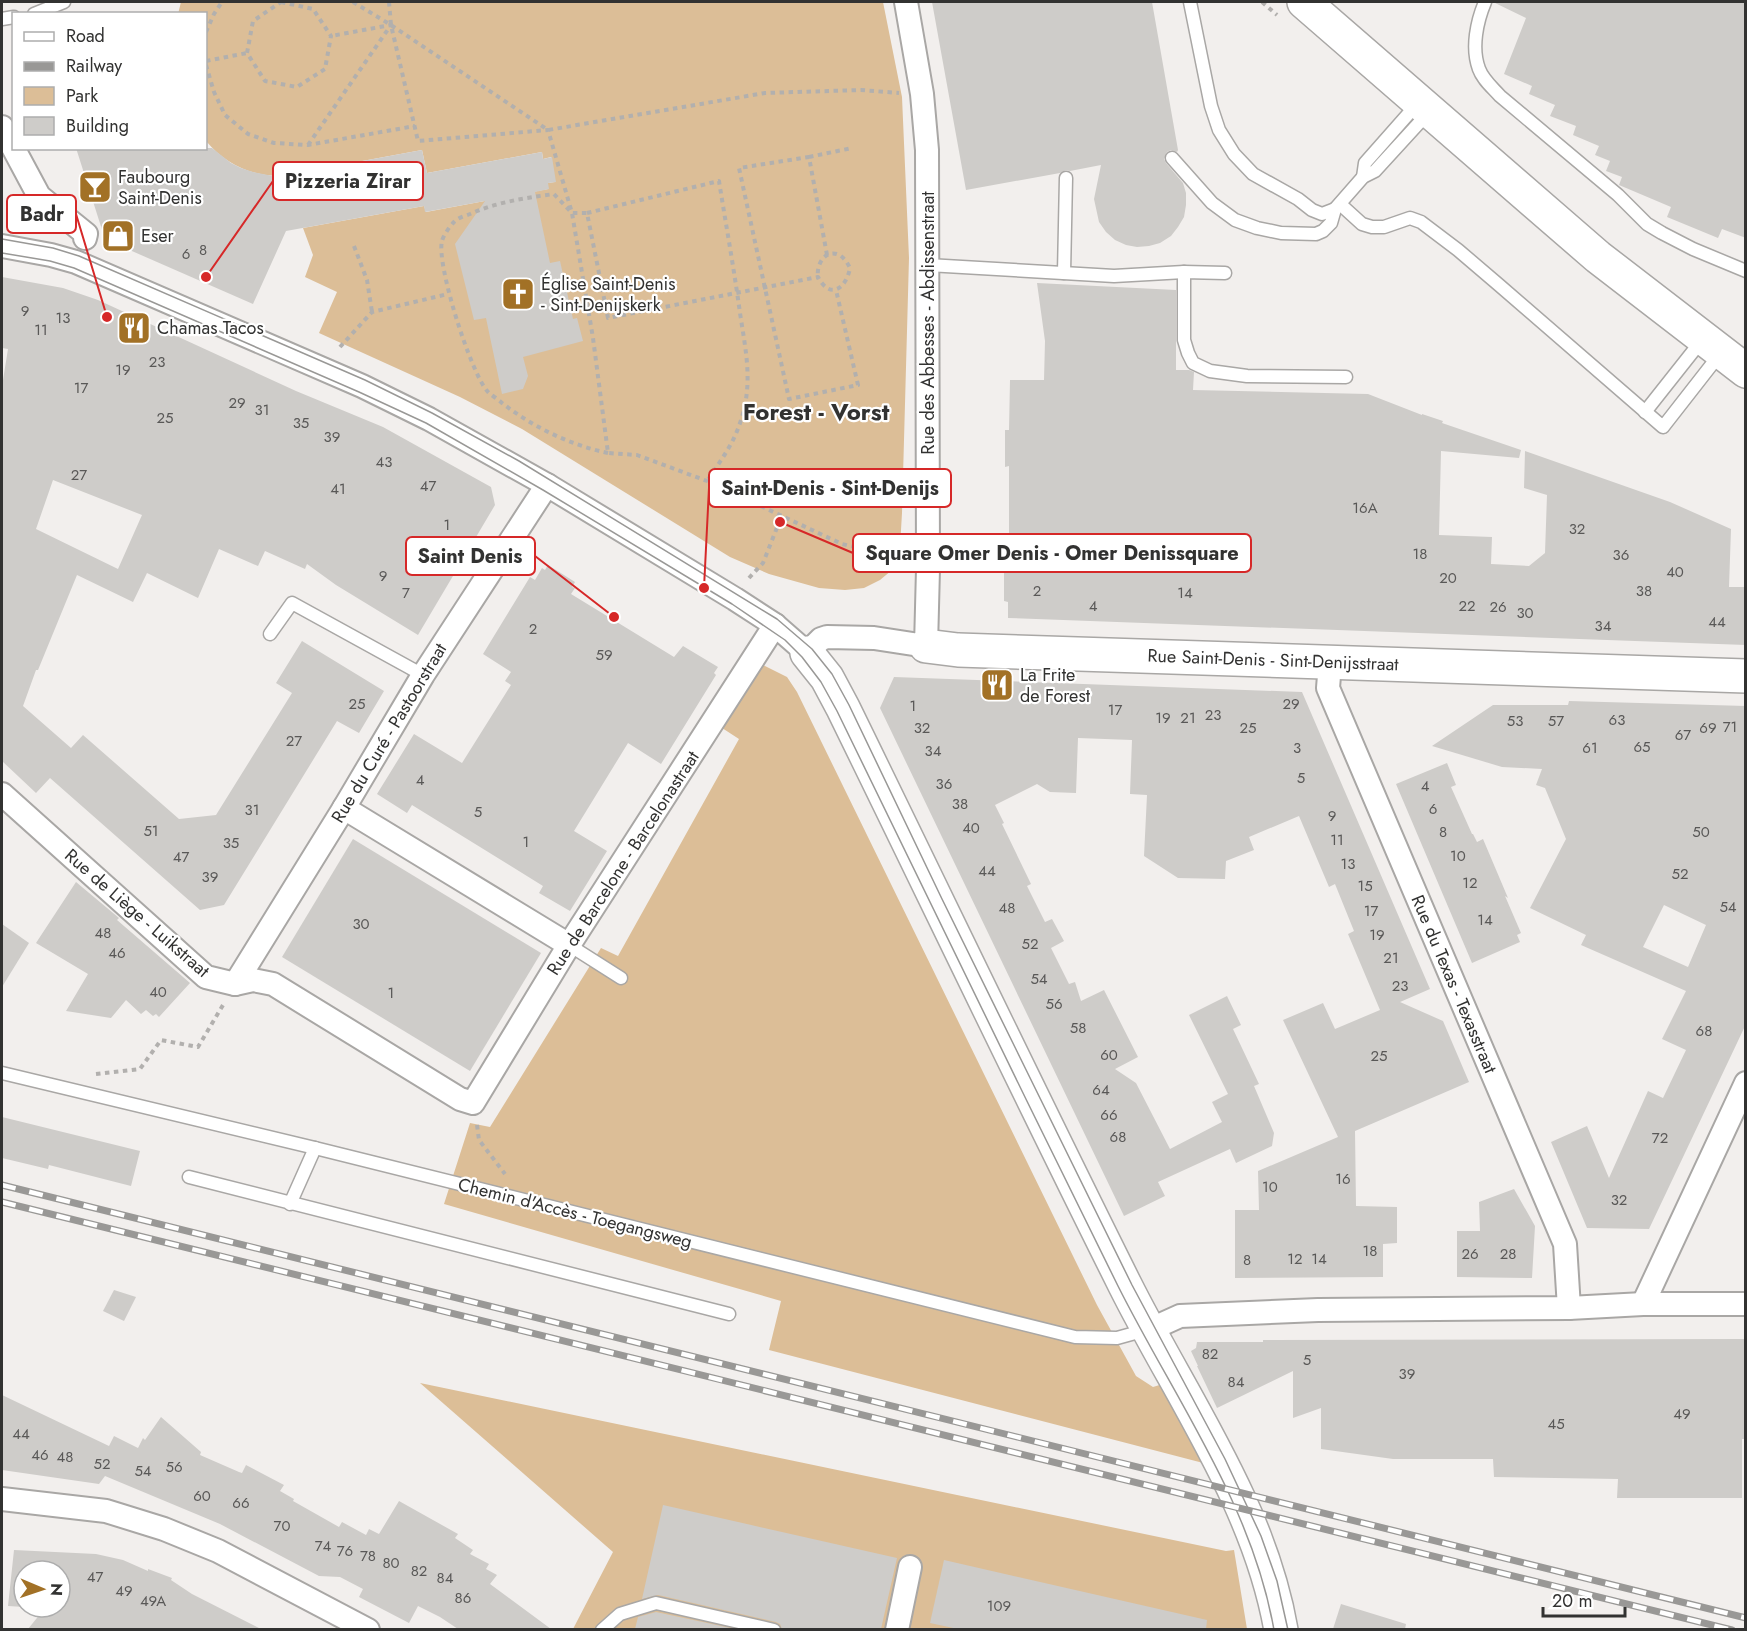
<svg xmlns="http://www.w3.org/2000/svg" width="1747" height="1631" viewBox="0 0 1747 1631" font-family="Jost,sans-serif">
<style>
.green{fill:#dcbe97}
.building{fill:#ceccc9;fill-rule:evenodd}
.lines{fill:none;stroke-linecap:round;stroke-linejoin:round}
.lane-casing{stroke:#a9a7a5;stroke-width:15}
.street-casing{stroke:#a9a7a5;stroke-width:26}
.secondary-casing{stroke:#a9a7a5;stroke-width:36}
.path{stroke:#b2b0ae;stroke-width:4;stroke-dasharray:4.5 4.5;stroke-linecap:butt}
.lane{stroke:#fff;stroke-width:12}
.street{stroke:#fff;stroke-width:22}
.secondary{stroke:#fff;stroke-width:33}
.tram{stroke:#999896;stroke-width:1.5}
.rail-casing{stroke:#999896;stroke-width:7}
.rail{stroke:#fff;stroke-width:4.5;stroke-dasharray:14;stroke-linecap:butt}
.labels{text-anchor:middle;stroke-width:4.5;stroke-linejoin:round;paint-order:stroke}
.number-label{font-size:15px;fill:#595857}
.poi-label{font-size:18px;fill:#323231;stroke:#fff;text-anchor:start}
.street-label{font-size:18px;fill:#323231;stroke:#fff}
.district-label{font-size:24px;font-weight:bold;fill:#323231;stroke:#fff}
.leader{fill:none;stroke:#d62828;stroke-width:2}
.callout-dot{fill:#d62828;stroke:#fff;stroke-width:2}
.callout{fill:#fff;stroke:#d62828;stroke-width:2}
.callout-label{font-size:20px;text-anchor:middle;font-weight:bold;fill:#323231}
</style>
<rect width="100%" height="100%" fill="#f2efed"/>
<!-- green -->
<g class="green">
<path d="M181,2H883L902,97L909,258L902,513L900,547L892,570L880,580L864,588L845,590L819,588L769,574L730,557L522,429L460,397L319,333L337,292L305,277L313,255L303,228L424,206L426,212L548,189V183L555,182L551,157L543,159L542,152L427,173L422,150L281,176C251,176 225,164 206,141V14H178Z"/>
<path d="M761,664L787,677L797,692L1097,1305L1136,1376L1153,1387L1166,1383L1207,1464L769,1350L781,1301L444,1204L470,1123L490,1127L601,948L618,956L739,739L719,726Z"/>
<path d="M420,1383L1226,1551L1234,1550L1247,1629H573L613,1552Z"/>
</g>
<!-- building -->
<g class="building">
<path d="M932,2H1152L1178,150L1177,152L1171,150L1167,152L1164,159L1166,163L1183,183L1186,193V205L1184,217L1178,227L1171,236L1160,243L1149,246L1137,247L1126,245L1115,240L1106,232L1099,222L1094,199L1101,165L1070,171L1066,170L1060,173L966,190Z"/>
<path d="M1493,2H1746V238L1722,229L1718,238L1667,217L1671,207L1619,185L1622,177L1606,171L1610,161L1595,155L1599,146L1573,135L1576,126L1550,116L1555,105L1529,94L1532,86L1504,74L1526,18Z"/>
<path d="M76,148H212L231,163L241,168L253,172L273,176L297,173L422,150L427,173L542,152L543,159L552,157L556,182L548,183L549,189L535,192L550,263L560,261L573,319L577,318L583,341L523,357L528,376L523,389L502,394L486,318L474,320L455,244L485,201L425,212L424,206L286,231L253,304L109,241L104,236Z"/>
<path d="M2,277L63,288L98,300L296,391L383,427L491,487L495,505L418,635L336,585L307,564L305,569L265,551L258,566L219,549L198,598L147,573L133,602L77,575L38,670H36L23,706L71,748L83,735L179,819L216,815L292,693L276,683L302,641L384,691L359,733L337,721L224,905L200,910L50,778L36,793L2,761V386L8,349L2,348ZM53,480L142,515L118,569L36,529Z"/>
<path d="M1037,283L1176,290V370H1189L1194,372L1193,390L1368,394L1422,415V414L1443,421L1442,423L1521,450L1519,458L1441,451L1439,535L1492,537L1491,564L1529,566L1545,553L1547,495L1524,488L1525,451L1670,502L1731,529L1729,587H1746V645L1008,618V602L1004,601V563L1009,562V466L1005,467V430H1009L1010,380H1044L1045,341Z"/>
<path d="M548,565L575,582L572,587L575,588L571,594L674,657L683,646L718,667L714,673L716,675L661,764L628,743L574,831L607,851L570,911L539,893L543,886L412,805L407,813L377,794L414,734L462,763L511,685L505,681L511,672L483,654L530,577L535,580L542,568L545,570Z"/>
<path d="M894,677L1302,692L1430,989L1400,1002L1443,1021L1469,1082L1355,1131L1356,1206L1397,1207V1243L1383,1244V1277L1235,1278V1210H1259L1258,1171L1338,1137L1283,1020L1323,1003L1335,1029L1380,1010L1348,934L1354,931L1335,884L1329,887L1299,816L1249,837L1254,850L1226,861L1225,879L1178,878L1144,856L1147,795L1130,794L1132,740L1078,738L1076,793L1050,792L1037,784L995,805L1004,823L1002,824L1031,884L1027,886L1045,922L1052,919L1064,941L1051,948L1069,984L1075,982L1081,1001L1104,990L1138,1057L1115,1069L1136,1083L1170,1149L1222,1122L1212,1102L1228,1094L1189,1015L1227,996L1241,1025L1233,1029L1259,1084L1254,1086L1274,1133L1272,1146L1236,1163L1230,1149L1158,1182L1165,1196L1124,1216L880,708Z"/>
<path d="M1569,701L1746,706V1024L1649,1229L1587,1228L1551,1142L1587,1126L1609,1178L1648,1091L1663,1098L1686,1050L1662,1039L1686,991L1581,945L1586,935L1530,908L1566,839L1545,788L1536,785L1542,769L1502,767L1432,746L1493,705H1568ZM1664,905L1706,925L1688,967L1643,947Z"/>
<path d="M1447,763L1456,785L1451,787L1472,834H1473L1477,842L1483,839L1508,898L1505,896L1521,933L1517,935L1520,942L1472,963L1396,784Z"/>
<path d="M353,839L541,953L470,1071L282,957Z"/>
<path d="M76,882L119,918L117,920L190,983L159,1017L156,1014L153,1016L146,1010L141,1014L126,1000L111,1018L66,1011L88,974L36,943Z"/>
<path d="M2,924L29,943L2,987Z"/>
<path d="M2,1117L140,1151L131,1186L49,1165L48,1169L2,1158Z"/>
<path d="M1514,1189L1535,1226L1532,1278L1457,1277V1231H1480L1479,1202Z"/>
<path d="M114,1290L136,1297L124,1321L103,1311Z"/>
<path d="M1746,1339V1439H1742V1498H1617L1618,1479L1494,1477L1493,1459H1393L1321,1449V1408L1293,1418V1371L1217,1408L1197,1366H1198L1191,1351L1196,1348L1197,1342H1263V1340Z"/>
<path d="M2,1395L109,1446L114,1436L138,1448L143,1438L145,1440L161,1417L201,1452L200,1455L239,1472L242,1473L246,1465L284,1485L280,1491L294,1499L293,1501L339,1527L342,1522L366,1535L369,1529L379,1534L399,1501L458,1534L455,1538L473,1550L470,1554L489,1564L486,1569L497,1575L490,1584L551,1629H458L440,1617L418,1606L409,1623L359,1597L363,1589L340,1577L319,1576L220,1524L105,1476L99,1484L2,1470Z"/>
<path d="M663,1505L897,1558L881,1629H782L780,1624L776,1622L658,1595L642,1599Z"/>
<path d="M14,1550L96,1554L123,1560L148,1571V1569L172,1578L171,1580L192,1594L261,1629H28L45,1608L30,1607H60V1571H24V1607L8,1606Z"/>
<path d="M944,1560L1207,1620L1206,1629H958L930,1623Z"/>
<path d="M1341,1604L1406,1624L1405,1629H1333Z"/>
<path d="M656,1612L735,1629H635L638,1617Z"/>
</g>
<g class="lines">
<defs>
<g id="lane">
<path d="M1190,2L1211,106L1219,130L1234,154L1253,174L1298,199L1312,210L1322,214L1335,209"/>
<path d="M1485,2C1477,21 1471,48 1479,69C1483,80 1492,87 1500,96L1618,195L1647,224L1662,233L1693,249L1746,271"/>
<path d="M34,14L64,2"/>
<path d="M2,19L14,17"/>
<path d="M1172,158L1212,203L1235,220L1257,228L1281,233L1316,234L1323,231L1331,223L1335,209L1363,177L1375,171L1429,112"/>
<path d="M1363,177L1365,163L1418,103"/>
<path d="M1340,204L1362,224L1372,227H1384L1410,218L1421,222L1458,250L1499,285L1663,427L1720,354"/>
<path d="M928,265L1114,276L1184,272L1225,273"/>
<path d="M1184,272V340L1188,353L1193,363L1210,371L1247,376L1346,377"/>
<path d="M1064,273L1066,178"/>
<path d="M1645,412L1702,340"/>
<path d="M270,634L292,603L423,675"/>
<path d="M569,945L621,978"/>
<path d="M2,1073L315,1148L1075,1337L1117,1338L1146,1330"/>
<path d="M189,1177L729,1314"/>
<path d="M290,1204L315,1148"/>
<path d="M602,1630L620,1614L656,1603L774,1630"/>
</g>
<g id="street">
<path d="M2,127L39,196L86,234L85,238"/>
<path d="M2,246L51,255L76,262L362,386L429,419L547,485L735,599L775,625L807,653L821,639L827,637L874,638L926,646L928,569L927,150L922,94L906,2"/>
<path d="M1330,663L1328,688L1565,1244L1569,1308"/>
<path d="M2,794L206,977L235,984L253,980L273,984L460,1099L473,1103L569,945L775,625"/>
<path d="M344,808L569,945"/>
<path d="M235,984L344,808L423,675L547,485"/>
<path d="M1643,1304L1746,1083"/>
<path d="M1149,1330L1180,1316L1318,1310L1569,1308L1643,1304H1746"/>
<path d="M2,1499L106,1511L164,1529L218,1551L368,1630"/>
<path d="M897,1630L910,1567"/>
</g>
<g id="secondary">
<path d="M1304,2L1598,257L1746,371"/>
<path d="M926,646L958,650L1746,676"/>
<path d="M807,653L827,678L843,708C937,900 1029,1093 1125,1285C1181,1397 1259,1504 1281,1630"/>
</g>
</defs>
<!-- lane casing -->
<use href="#lane" class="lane-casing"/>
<!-- street casing -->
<use href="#street" class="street-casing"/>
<!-- secondary casing -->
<use href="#secondary" class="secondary-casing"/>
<!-- path -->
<g class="path">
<path d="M281,2L313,9L331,36L325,69L297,87L265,81L247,53L253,21Z"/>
<path d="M353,2L391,25L548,130L765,93L861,90L899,93"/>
<path d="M389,2L391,25L418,141L548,130L572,213L593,338L608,453L637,455L707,481L842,544L868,550L904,548"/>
<path d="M1262,2L1277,15"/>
<path d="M206,32L214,14L222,2"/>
<path d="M206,61L247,53"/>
<path d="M206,65L214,92L225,115L248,134L274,143L308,145L415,126"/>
<path d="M308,145L391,25L331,36"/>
<path d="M809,157L852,148"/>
<path d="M587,213L719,181C726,225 734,269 740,313C746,353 754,385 739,426C732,446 719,463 707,481"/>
<path d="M354,246L367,280L372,312"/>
<path d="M827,255L809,157L739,168L789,399L858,385L836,290"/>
<path d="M340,347L372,312L448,294"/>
<path d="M608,453C570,445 533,427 502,403C498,399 492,396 488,392C471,374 436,264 442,241C443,236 450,226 454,222C457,218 465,216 470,214C497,202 525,198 554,194L572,213H587L608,318L818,277C830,300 846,289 850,268C848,264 845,259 841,256C827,247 816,263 818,277"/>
<path d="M749,578L763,563L782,515"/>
<path d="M96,1074L140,1069L161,1040L198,1047L223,1005"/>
<path d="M477,1125L479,1140L505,1174"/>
</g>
<!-- lane -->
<use href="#lane" class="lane"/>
<!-- street -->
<use href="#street" class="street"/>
<!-- secondary -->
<use href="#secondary" class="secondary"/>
<!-- tram -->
<g class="tram">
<path d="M2,239L53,248L79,256L365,380L432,413L519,461L777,619L812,649L832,674L849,705L942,899L1132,1285L1225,1459L1261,1536L1277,1581L1288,1630"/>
<path d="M2,253L50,261L74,268L359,392L426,423L543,490L732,604L785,640L802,657L821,682L837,711C931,903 1023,1095 1118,1286C1174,1398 1252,1504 1274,1630"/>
</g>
<defs>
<g id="rail">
<path d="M2,1185L1746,1618"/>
<path d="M2,1202L1732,1630"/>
</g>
</defs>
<!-- rail casing -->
<use href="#rail" class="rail-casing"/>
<!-- rail -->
<use href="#rail" class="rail"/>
</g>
<!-- icons -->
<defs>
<symbol id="bar-square" viewBox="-11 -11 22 22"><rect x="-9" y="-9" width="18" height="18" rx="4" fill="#a27126" stroke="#fff"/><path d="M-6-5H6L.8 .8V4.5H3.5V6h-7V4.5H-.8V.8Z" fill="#fff"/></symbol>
<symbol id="shop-square" viewBox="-11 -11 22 22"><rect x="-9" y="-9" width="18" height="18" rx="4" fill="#a27126" stroke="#fff"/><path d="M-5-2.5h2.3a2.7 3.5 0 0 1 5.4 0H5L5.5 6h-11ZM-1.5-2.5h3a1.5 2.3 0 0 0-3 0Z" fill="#fff"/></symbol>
<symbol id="church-square" viewBox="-11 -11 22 22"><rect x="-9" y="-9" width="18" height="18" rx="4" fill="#a27126" stroke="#fff"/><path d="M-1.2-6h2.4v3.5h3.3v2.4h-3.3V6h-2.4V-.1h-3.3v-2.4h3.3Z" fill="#fff"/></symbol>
<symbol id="restaurant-square" viewBox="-11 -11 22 22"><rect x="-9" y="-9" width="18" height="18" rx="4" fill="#a27126" stroke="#fff"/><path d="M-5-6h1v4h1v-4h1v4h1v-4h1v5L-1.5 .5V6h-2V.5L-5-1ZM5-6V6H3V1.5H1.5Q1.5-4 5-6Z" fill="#fff"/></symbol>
</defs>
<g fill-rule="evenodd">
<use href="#bar-square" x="76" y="168" width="38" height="38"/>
<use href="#shop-square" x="99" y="217" width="38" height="38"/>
<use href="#church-square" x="499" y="275" width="38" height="38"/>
<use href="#restaurant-square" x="115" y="309" width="38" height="38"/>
<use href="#restaurant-square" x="978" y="666" width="38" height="38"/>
</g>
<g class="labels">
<!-- number labels -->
<g class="number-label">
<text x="203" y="255">8</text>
<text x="186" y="259">6</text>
<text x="25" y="316">9</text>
<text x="63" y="323">13</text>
<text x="41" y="335">11</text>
<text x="157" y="367">23</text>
<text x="123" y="375">19</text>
<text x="81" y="393">17</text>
<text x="237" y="408">29</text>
<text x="262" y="415">31</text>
<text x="165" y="423">25</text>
<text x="301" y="428">35</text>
<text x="332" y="442">39</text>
<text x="384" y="467">43</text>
<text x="79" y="480">27</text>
<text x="428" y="491">47</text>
<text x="338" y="494">41</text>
<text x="1365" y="513">16A</text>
<text x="447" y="530">1</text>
<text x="1577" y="534">32</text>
<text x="1420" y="559">18</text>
<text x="1621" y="560">36</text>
<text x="1675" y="577">40</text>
<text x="383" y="581">9</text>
<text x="1448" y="583">20</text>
<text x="1037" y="596">2</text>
<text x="1644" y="596">38</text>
<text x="406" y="598">7</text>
<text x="1185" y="598">14</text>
<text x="1093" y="611">4</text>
<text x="1467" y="611">22</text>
<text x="1498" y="612">26</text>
<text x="1525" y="618">30</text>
<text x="1717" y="627">44</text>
<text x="1603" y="631">34</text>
<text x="533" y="634">2</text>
<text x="604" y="660">59</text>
<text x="357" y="709">25</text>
<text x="1291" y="709">29</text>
<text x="913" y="711">1</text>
<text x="1115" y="715">17</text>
<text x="1213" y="720">23</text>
<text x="1163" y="723">19</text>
<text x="1188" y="723">21</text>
<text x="1617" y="725">63</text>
<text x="1515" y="726">53</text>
<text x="1556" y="726">57</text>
<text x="1730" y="732">71</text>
<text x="922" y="733">32</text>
<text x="1248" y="733">25</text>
<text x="1708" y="733">69</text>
<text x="1683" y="740">67</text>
<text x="294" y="746">27</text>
<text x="1642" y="752">65</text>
<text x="1297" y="753">3</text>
<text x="1590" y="753">61</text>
<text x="933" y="756">34</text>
<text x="1301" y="783">5</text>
<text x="420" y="785">4</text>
<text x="944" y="789">36</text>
<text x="1425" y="791">4</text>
<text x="960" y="809">38</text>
<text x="1433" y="814">6</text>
<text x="252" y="815">31</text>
<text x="478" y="817">5</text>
<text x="1332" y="821">9</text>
<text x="971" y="833">40</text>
<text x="151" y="836">51</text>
<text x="1443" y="837">8</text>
<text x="1701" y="837">50</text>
<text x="1337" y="845">11</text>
<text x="526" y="847">1</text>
<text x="231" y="848">35</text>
<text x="1458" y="861">10</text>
<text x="181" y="862">47</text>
<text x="1348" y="869">13</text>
<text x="987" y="876">44</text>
<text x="1680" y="879">52</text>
<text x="210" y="882">39</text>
<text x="1470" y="888">12</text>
<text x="1365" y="891">15</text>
<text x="1728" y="912">54</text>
<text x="1007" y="913">48</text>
<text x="1371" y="916">17</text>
<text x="1485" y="925">14</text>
<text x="361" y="929">30</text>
<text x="103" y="938">48</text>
<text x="1377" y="940">19</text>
<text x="1030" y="949">52</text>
<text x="117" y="958">46</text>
<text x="1391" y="963">21</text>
<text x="1039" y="984">54</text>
<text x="1400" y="991">23</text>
<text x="158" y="997">40</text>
<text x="391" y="998">1</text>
<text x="1054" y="1009">56</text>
<text x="1078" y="1033">58</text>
<text x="1704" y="1036">68</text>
<text x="1109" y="1060">60</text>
<text x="1379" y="1061">25</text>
<text x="1101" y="1095">64</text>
<text x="1109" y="1120">66</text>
<text x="1118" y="1142">68</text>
<text x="1660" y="1143">72</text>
<text x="1343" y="1184">16</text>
<text x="1270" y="1192">10</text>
<text x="1619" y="1205">32</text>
<text x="1370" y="1256">18</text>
<text x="1470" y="1259">26</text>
<text x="1508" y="1259">28</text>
<text x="1295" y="1264">12</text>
<text x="1319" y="1264">14</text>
<text x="1247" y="1265">8</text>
<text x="1210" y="1359">82</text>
<text x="1307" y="1365">5</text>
<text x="1407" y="1379">39</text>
<text x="1236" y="1387">84</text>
<text x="1682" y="1419">49</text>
<text x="1556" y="1429">45</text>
<text x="21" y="1439">44</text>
<text x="40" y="1460">46</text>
<text x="65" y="1462">48</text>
<text x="102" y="1469">52</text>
<text x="174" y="1472">56</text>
<text x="143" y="1476">54</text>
<text x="202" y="1501">60</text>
<text x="241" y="1508">66</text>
<text x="282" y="1531">70</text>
<text x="323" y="1551">74</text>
<text x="345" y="1556">76</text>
<text x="368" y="1561">78</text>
<text x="391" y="1568">80</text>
<text x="419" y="1576">82</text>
<text x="95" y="1582">47</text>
<text x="445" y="1583">84</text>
<text x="124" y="1596">49</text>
<text x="463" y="1603">86</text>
<text x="153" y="1606">49A</text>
<text x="999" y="1611">109</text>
</g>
<!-- poi labels -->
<g class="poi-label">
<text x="118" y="183">Faubourg<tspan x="118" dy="21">Saint-Denis</tspan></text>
<text x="141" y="242">Eser</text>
<text x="541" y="290">Église Saint-Denis<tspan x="541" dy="21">- Sint-Denijskerk</tspan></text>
<text x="157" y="334">Chamas Tacos</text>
<text x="1020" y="681">La Frite<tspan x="1020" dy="21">de Forest</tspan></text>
</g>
<!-- street labels -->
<g class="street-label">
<text transform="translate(928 323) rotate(-90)" y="6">Rue des Abbesses - Abdissenstraat</text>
<text transform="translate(1273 660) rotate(2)" y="6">Rue Saint-Denis - Sint-Denijsstraat</text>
<text transform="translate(389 733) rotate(-59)" y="6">Rue du Curé - Pastoorstraat</text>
<text transform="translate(623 863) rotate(-57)" y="6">Rue de Barcelone - Barcelonastraat</text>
<text transform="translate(137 913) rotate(41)" y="6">Rue de Liège - Luikstraat</text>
<text transform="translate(1454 984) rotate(67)" y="6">Rue du Texas - Texasstraat</text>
<text transform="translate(575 1213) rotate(14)" y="6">Chemin d'Accès - Toegangsweg</text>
</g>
<!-- district labels -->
<g class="district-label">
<text x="816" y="420">Forest - Vorst</text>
</g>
</g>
<!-- callouts -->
<path class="leader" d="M206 277L273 181M107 317L76 214M704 588L709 488M780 522L853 553M614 617L535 556"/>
<g class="callout-dot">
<circle cx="206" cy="277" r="6"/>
<circle cx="107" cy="317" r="6"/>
<circle cx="704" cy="588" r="6"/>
<circle cx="780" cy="522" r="6"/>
<circle cx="614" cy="617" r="6"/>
</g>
<g class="callout">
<rect x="273" y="162" width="150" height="38" rx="6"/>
<rect x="7" y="195" width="69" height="38" rx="6"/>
<rect x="709" y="469" width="242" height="38" rx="6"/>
<rect x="853" y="534" width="398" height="38" rx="6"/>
<rect x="406" y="537" width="129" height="38" rx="6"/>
</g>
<g class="callout-label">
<text x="348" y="188">Pizzeria Zirar</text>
<text x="42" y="221">Badr</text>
<text x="830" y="495">Saint-Denis - Sint-Denijs</text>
<text x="1052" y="560">Square Omer Denis - Omer Denissquare</text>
<text x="470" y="563">Saint Denis</text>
</g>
<!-- border -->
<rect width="1747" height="1631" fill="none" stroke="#323231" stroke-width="6"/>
<!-- legend -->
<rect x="12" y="12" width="195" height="138" fill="#ffffff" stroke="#adadad" stroke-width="1.5"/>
<rect x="24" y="32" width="30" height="9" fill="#ffffff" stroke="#adadad" stroke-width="1.5"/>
<text x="66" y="42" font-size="18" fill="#323231">Road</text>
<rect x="24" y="62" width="30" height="9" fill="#999896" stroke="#adadad" stroke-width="1.5"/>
<text x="66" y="72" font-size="18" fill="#323231">Railway</text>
<rect x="24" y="87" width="30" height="18" fill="#dcbe97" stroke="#adadad" stroke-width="1.5"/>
<text x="66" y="102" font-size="18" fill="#323231">Park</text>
<rect x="24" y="117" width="30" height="18" fill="#ceccc9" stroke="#adadad" stroke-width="1.5"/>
<text x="66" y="132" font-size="18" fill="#323231">Building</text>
<!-- north arrow -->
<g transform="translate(42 1589) rotate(92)"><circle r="28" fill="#ffffff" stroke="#adadad" stroke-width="1.5"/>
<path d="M0-4.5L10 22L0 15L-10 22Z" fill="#a27126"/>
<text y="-9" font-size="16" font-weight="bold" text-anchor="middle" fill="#323231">N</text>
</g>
<!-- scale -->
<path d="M1543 1607v9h82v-9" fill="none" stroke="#323231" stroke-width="3"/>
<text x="1552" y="1607" font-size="18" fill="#323231" stroke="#ffffff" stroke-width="4.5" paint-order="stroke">20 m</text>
</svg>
